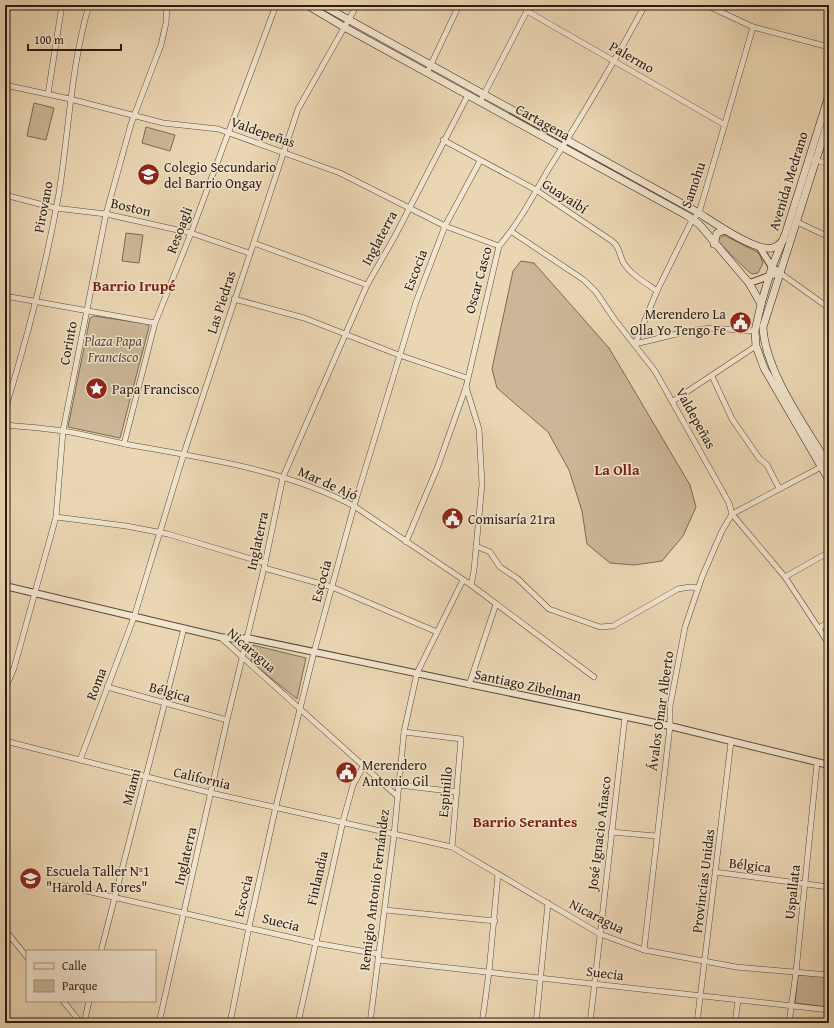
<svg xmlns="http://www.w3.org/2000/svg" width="834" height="1028" viewBox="0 0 834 1028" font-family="'Gentium Book Plus',serif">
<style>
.green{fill:#cbb697;stroke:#7c6954}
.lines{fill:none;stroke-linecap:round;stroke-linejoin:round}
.minor-casing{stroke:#5c4a39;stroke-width:6}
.tertiary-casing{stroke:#5c4a39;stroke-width:8}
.secondary-casing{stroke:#2c1c10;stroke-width:8}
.minor{stroke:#f2e4ce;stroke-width:5}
.tertiary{stroke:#f2e4ce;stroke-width:6}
.secondary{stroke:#f2e4ce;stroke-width:7}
.labels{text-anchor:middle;stroke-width:3;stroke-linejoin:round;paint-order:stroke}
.street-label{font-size:14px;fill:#2c1c10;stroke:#f2e4ce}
.poi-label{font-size:14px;fill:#2c1c10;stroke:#f2e4ce;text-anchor:start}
.park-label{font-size:14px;font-style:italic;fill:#5c4a38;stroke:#f2e4ce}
.neighbourhood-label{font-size:15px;font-weight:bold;fill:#7a1f14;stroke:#f2e4ce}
</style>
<rect width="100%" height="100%" fill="#ebd6b3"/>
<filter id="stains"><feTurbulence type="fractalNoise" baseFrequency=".005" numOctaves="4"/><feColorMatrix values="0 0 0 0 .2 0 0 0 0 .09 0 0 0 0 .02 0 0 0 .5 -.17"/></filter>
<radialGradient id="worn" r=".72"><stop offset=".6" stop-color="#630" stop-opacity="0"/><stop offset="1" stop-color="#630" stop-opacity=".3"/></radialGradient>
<!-- green -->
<g class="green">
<path d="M34,103L54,108L46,140L27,136Z"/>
<path d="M146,127L175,135L170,151L142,143Z"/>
<path d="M126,233L143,235L139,263L122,261Z"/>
<path d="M724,235L759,253L763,263L758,273L752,274L747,270L718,242L719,239Z"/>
<path d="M521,261L534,263L609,348L690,485L696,507L683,536L662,561L634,565L610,563L587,544L582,511L569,470L548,432L497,388L492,369L513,271Z"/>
<path d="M94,316L148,324L149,327L120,438L68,427L90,318Z"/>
<path d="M253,645L306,658L297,699L251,662Z"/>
<path d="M798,975L829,977V1007L795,1003Z"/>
</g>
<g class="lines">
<defs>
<g id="minor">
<path d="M706,5L753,27L829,47"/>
<path d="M527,11L725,125"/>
<path d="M427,73L459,5"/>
<path d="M5,85L70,99L163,123L218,129L340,173L445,226L499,246"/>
<path d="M48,94L62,5"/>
<path d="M480,102L530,5"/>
<path d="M443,140L536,190L612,241C620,247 619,254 623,262C630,274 646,283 657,291"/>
<path d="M809,158L829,164"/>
<path d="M5,195L55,208L106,214L191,233L249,253"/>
<path d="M797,222L829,237"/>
<path d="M512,232L584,280L596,292L615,320L655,371L729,503L732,514L785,577L829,644"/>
<path d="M254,243L367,285"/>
<path d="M780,273L829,308"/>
<path d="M5,296L155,323"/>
<path d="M234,299L304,318L399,355L467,378"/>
<path d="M635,344L657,291L692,220L699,213L753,27"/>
<path d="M635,344L689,331L711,328L755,331"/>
<path d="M712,376L732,419L759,458L767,465L779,488"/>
<path d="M466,387L479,429L482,484L474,570L471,585"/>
<path d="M673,401L756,346"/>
<path d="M5,410C27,339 46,266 59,193C69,130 71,66 89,5"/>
<path d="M5,425C24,427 44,428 63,431C84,434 104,440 125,444C203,458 284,469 354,506L471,585L594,677"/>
<path d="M124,444L155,323L191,233L276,5"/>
<path d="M56,517L126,526L168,534L265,563"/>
<path d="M406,542L438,466L466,387L499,246C519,223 533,196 548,170C582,116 615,61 645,5"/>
<path d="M476,546L490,552L500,567L518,579L549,609L600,627L613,626L678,589L690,587L698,588"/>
<path d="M264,568L332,587L437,632"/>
<path d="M785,577L829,552"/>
<path d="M819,628L829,622"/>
<path d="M220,637L397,796"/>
<path d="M469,685L496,604"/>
<path d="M107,687L227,720"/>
<path d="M5,689L14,668L56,517L63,431L106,214L131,124L161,45L166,23L167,5"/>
<path d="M404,732L461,739L452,847"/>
<path d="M5,741L211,793L452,847L600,934L644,950L736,967L829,975"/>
<path d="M80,760L134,617L184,453L298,109L357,5"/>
<path d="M399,785L457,792"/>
<path d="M611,832L656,836"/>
<path d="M715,872L829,887"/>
<path d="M60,885L315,943L379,954"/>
<path d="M385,910L495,921"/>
<path d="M5,930L27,957"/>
<path d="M644,950L670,726V706L685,627L702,577L722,531L732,514L821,467"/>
<path d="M101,951L184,628"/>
<path d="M378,960L829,1010"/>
<path d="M63,1001L81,1023"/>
<path d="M370,1021L385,1023"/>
<path d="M84,1023L89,1001"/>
<path d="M159,1023L227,720L264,568L283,477L367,285L395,236L468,95"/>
<path d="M230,1023L249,927L276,806L314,652L354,506L416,302L445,226L480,161"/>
<path d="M298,1023L343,821L353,785L364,765"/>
<path d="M370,1023L394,835L404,732L417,673L463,580"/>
<path d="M482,1023L489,972L498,874"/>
<path d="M536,1023L548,903"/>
<path d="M590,1023L625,717"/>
<path d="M697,1023L731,742"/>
<path d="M735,1023L738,1000"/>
<path d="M789,1023L796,972L817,763"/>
</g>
<g id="tertiary">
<path d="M760,248L772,267L780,273"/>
<path d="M749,283C760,280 769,275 780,273"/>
<path d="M5,586L220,637L236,639L247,638L670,726L829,765"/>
</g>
<g id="secondary">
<path d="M307,5L344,27L686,215L699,224L749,283L761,304"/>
<path d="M322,5L699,213C713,222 755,252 772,248C777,247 781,243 784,239"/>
<path d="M829,95L786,232L772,267L761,304L755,331L756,346L764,368L829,480"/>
<path d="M829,119L763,327C765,372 806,427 829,466"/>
<path d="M714,244L717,233L725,230"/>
</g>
</defs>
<!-- minor casing -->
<use href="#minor" class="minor-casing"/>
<!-- tertiary casing -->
<use href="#tertiary" class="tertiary-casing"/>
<!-- secondary casing -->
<use href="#secondary" class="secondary-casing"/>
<!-- minor -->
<use href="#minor" class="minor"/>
<!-- tertiary -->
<use href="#tertiary" class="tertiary"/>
<!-- secondary -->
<use href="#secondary" class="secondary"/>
</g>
<!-- icons -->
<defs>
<symbol id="school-disc" viewBox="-11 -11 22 22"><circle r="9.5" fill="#8f2418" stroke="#f2e4ce"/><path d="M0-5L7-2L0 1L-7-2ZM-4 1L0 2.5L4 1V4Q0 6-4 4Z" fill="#fff"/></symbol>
<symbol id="civic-disc" viewBox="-11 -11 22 22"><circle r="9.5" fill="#8f2418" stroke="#f2e4ce"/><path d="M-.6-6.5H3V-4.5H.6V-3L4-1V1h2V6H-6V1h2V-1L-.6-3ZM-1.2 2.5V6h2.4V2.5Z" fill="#fff"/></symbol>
<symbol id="sight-disc" viewBox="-11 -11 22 22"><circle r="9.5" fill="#8f2418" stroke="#f2e4ce"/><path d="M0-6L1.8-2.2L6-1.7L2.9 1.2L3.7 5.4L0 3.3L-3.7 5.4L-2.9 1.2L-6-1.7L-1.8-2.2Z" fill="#fff"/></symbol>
</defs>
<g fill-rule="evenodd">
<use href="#school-disc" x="136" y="162" width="25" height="25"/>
<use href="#civic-disc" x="728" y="310" width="25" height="25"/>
<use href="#sight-disc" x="84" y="376" width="25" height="25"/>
<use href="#civic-disc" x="440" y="506" width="25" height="25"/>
<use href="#civic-disc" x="334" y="760" width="25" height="25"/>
<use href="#school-disc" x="18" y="866" width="25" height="25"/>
</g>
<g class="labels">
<!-- street labels -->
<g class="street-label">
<text transform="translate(632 57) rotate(30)" y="5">Palermo</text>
<text transform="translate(543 122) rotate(29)" y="5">Cartagena</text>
<text transform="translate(263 132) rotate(19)" y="5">Valdepeñas</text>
<text transform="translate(788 181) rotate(-73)" y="5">Avenida Medrano</text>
<text transform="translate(693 185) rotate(-71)" y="5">Samohu</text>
<text transform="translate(565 196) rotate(33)" y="5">Guayaibí</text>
<text transform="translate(43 207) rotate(-79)" y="5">Pirovano</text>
<text transform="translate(131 207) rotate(13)" y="5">Boston</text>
<text transform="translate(179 230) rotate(-69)" y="5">Resoagli</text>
<text transform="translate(379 238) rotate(-62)" y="5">Inglaterra</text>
<text transform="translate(415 270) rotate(-69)" y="5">Escocia</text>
<text transform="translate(478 280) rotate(-75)" y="5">Oscar Casco</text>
<text transform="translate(221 302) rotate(-72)" y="5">Las Piedras</text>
<text transform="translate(68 343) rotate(-79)" y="5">Corinto</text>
<text transform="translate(696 418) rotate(61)" y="5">Valdepeñas</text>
<text transform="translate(328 483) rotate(24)" y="5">Mar de Ajó</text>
<text transform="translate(257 541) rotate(-78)" y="5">Inglaterra</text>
<text transform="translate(321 581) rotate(-75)" y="5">Escocia</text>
<text transform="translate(252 650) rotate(41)" y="5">Nicaragua</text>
<text transform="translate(96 684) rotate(-69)" y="5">Roma</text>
<text transform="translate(528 685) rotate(12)" y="5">Santiago Zibelman</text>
<text transform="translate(170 692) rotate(16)" y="5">Bélgica</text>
<text transform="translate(660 711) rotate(-82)" y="5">Ávalos Omar Alberto</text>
<text transform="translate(202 778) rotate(13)" y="5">California</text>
<text transform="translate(131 787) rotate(-75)" y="5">Miami</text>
<text transform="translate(445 792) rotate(-85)" y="5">Espinillo</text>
<text transform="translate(599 833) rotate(-83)" y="5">José Ignacio Añasco</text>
<text transform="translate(185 856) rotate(-77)" y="5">Inglaterra</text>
<text transform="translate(750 865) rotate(7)" y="5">Bélgica</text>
<text transform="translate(317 878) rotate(-77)" y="5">Finlandia</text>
<text transform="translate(703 881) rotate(-83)" y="5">Provincias Unidas</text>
<text transform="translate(374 890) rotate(-83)" y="5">Remigio Antonio Fernández</text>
<text transform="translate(792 892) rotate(-84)" y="5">Uspallata</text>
<text transform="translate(243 896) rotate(-77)" y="5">Escocia</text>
<text transform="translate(597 916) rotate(27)" y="5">Nicaragua</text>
<text transform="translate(281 922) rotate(14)" y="5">Suecia</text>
<text transform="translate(605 973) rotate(7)" y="5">Suecia</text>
</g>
<!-- poi labels -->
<g class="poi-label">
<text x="164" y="172">Colegio Secundario<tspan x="164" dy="16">del Barrio Ongay</tspan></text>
<text x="726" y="319" text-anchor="end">Merendero La<tspan x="726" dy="16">Olla Yo Tengo Fe</tspan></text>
<text x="112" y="394">Papa Francisco</text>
<text x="468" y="524">Comisaría 21ra</text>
<text x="362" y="770">Merendero<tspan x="362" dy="16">Antonio Gil</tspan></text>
<text x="46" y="876">Escuela Taller Nº1<tspan x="46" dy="16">"Harold A. Fores"</tspan></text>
</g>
<!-- park labels -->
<g class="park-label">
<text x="113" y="346">Plaza Papa<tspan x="113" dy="16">Francisco</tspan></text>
</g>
<!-- neighbourhood labels -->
<g class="neighbourhood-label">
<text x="134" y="291">Barrio Irupé</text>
<text x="617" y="475">La Olla</text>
<text x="525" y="827">Barrio Serantes</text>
</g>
</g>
<!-- margin -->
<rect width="834" height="1028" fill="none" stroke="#ebd6b3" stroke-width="20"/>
<rect x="6" y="6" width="822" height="1016" fill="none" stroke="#2c1c10" stroke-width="2"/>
<rect x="10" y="10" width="814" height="1008" fill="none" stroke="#2c1c10"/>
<!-- legend -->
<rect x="26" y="950" width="130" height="52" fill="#f2e4ce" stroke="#a39482"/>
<rect x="34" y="963" width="20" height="6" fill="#f2e4ce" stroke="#a39482"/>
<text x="62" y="970" font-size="12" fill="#2c1c10">Calle</text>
<rect x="34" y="980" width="20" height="12" fill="#cbb697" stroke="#a39482"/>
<text x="62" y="990" font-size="12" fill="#2c1c10">Parque</text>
<!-- scale -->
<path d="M28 44v6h93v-6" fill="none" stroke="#2c1c10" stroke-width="2"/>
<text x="34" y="44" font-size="12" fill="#2c1c10" stroke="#f2e4ce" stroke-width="3" paint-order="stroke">100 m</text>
<rect width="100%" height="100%" filter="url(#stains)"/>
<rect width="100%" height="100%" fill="url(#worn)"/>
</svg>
